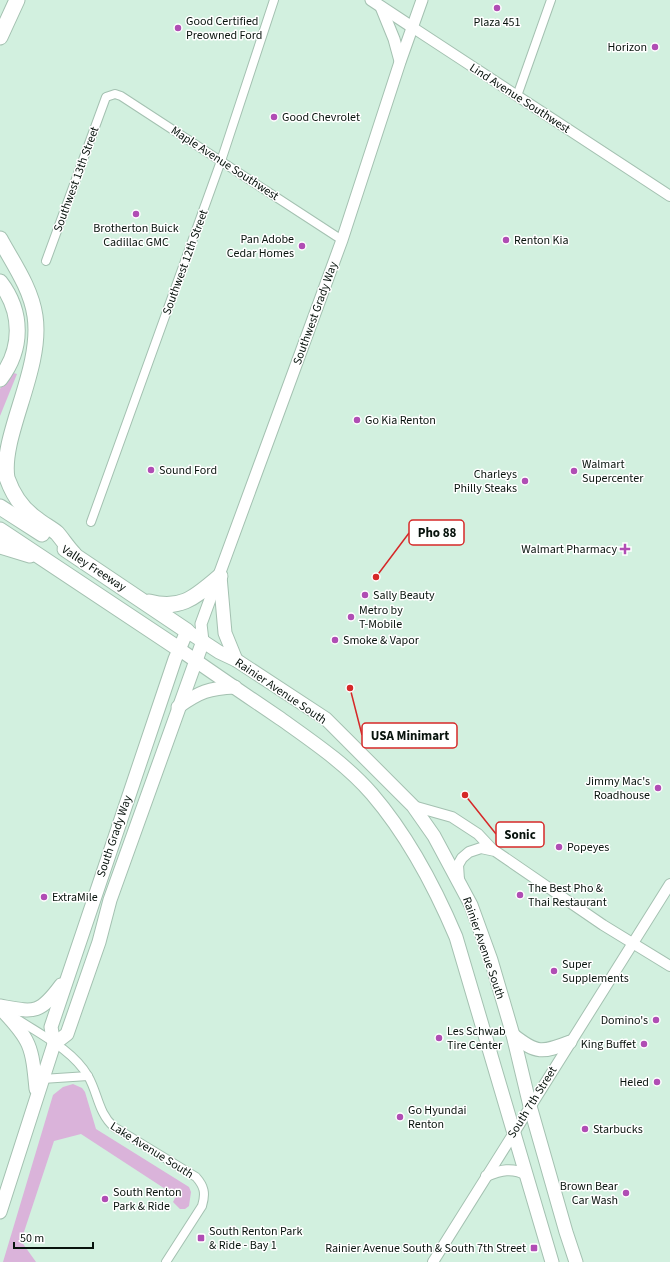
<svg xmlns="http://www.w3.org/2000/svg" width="670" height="1262" viewBox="0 0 670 1262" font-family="'Source Sans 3',sans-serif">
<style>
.green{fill:#dab3da}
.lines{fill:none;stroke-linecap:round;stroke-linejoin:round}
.minor-casing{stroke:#a4c1b1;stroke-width:10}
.tertiary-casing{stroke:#a4c1b1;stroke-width:12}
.secondary-casing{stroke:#a4c1b1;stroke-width:13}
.primary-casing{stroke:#a4c1b1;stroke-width:15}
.motorway-casing{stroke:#a4c1b1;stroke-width:17}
.minor{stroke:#fff;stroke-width:8}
.tertiary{stroke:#fff;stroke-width:10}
.secondary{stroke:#fff;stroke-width:11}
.primary{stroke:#fff;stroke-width:13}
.motorway{stroke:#fff;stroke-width:15}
.poi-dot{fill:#b04db4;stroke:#fff;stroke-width:1.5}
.labels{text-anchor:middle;stroke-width:3;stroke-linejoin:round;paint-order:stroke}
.poi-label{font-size:12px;fill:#08130d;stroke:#fff;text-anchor:start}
.street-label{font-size:12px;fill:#08130d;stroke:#fff}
.leader{fill:none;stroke:#d62828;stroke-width:1.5}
.callout-dot{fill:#d62828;stroke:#fff;stroke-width:1.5}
.callout{fill:#fff;stroke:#d62828;stroke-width:1.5}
.callout-label{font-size:13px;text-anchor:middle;font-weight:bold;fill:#08130d}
</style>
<rect width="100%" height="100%" fill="#d2f0df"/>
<!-- green -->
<g class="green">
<path d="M10,372L17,374L0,416V389Z"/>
<path d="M73,1084L82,1088L85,1092L96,1129L189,1187L191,1192L189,1206L185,1209H180L173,1202L176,1196L81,1134L54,1141L21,1241L36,1262H3L53,1095L63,1087Z"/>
</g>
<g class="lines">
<defs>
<g id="minor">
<path d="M517,96L551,0"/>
<path d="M46,261L106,97L115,94L121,96L342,240"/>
<path d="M91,522L221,161L274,0"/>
<path d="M14,1017C39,1034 72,1049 88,1076C98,1093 98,1113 114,1127L196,1177C204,1186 206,1193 202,1206L166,1262"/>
<path d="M42,1079L88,1076"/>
</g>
<g id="tertiary">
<path d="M412,27L670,196"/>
<path d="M413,806L452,817L478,834L493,850"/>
<path d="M459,880L458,865L462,858L469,852L481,848L495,851L603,925L670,966"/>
<path d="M486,1176C501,1170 512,1167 527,1175"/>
<path d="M433,1262L670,884"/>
</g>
<g id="secondary">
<path d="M371,0L412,27"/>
<path d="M381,7L394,39L400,61"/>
<path d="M203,641L201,624L342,240L400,62L422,0"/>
</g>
<g id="primary">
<path d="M220,576L225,633L236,660"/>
<path d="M179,649C213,673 247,696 281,719C313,742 346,764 372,794C408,836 434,885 456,937L552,1262"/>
<path d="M178,707C199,692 209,688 235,687"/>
<path d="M0,1006C34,1012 39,1015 61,985"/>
<path d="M0,1008C31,1040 32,1046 36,1089"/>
<path d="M513,1035C537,1054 542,1053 570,1042"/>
<path d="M54,1044L67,1034L99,942L110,900L203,641"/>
<path d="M0,1212L54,1044L51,1027L175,659L187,631L219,652L236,660L326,719L413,806L434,836L471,905L491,960L513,1035L530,1106L566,1232L576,1262"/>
</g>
<g id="motorway">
<path d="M0,37L17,0"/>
<path d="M0,239C13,263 31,288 35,316C43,369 0,436 7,478C13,495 22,509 37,519C43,524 51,528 57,533C63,540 68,548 74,554"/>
<path d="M0,282C23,312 23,349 0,379"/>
<path d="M0,507L42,534"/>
<path d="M0,530L179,649"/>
<path d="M0,546L30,555"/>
<path d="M65,549L187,631"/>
<path d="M149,602C182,611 196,596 220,576"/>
</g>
</defs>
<!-- minor casing -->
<use href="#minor" class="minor-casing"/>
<!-- tertiary casing -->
<use href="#tertiary" class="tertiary-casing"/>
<!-- secondary casing -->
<use href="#secondary" class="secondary-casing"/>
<!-- primary casing -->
<use href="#primary" class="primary-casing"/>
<!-- motorway casing -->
<use href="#motorway" class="motorway-casing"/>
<!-- minor -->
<use href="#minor" class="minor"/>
<!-- tertiary -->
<use href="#tertiary" class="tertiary"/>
<!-- secondary -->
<use href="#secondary" class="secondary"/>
<!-- primary -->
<use href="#primary" class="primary"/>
<!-- motorway -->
<use href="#motorway" class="motorway"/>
</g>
<!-- markers -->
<g class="poi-dot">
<circle cx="497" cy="8" r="4"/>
<circle cx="178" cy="28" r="4"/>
<circle cx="655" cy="47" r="4"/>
<circle cx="274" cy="117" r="4"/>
<circle cx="136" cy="214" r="4"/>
<circle cx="506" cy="240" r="4"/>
<circle cx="302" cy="246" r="4"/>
<circle cx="357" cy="420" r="4"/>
<circle cx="151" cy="470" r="4"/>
<circle cx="574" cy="471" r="4"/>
<circle cx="525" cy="481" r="4"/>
<path d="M623 543h4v4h4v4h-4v4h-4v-4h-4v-4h4z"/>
<circle cx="365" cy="595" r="4"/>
<circle cx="351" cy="617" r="4"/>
<circle cx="335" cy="640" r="4"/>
<circle cx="658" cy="788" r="4"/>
<circle cx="559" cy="847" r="4"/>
<circle cx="520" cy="895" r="4"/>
<circle cx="44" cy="897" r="4"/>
<circle cx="554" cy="971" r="4"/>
<circle cx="656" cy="1020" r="4"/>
<circle cx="439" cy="1038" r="4"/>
<circle cx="644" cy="1044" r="4"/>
<circle cx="657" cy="1082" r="4"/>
<circle cx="400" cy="1117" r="4"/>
<circle cx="585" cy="1129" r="4"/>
<circle cx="626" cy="1193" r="4"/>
<circle cx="105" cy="1199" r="4"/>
<rect x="197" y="1234" width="8" height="8" rx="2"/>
<rect x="530" y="1244" width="8" height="8" rx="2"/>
</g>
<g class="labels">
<!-- poi labels -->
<g class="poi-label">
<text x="186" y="25">Good Certified<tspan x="186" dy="14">Preowned Ford</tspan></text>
<text x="497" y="26" text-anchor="middle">Plaza 451</text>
<text x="647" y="51" text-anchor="end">Horizon</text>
<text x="282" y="121">Good Chevrolet</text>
<text x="136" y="232" text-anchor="middle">Brotherton Buick<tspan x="136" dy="14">Cadillac GMC</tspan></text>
<text x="294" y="243" text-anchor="end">Pan Adobe<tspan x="294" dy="14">Cedar Homes</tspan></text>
<text x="514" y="244">Renton Kia</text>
<text x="365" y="424">Go Kia Renton</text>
<text x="582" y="468">Walmart<tspan x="582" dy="14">Supercenter</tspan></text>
<text x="159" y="474">Sound Ford</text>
<text x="517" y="478" text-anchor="end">Charleys<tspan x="517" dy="14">Philly Steaks</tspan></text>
<text x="617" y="553" text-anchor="end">Walmart Pharmacy</text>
<text x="373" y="599">Sally Beauty</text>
<text x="359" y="614">Metro by<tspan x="359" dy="14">T-Mobile</tspan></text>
<text x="343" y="644">Smoke &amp; Vapor</text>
<text x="650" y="785" text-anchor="end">Jimmy Mac's<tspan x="650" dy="14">Roadhouse</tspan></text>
<text x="567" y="851">Popeyes</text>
<text x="528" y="892">The Best Pho &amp;<tspan x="528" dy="14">Thai Restaurant</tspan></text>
<text x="52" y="901">ExtraMile</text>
<text x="562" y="968">Super<tspan x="562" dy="14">Supplements</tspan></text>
<text x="648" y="1024" text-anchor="end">Domino's</text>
<text x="447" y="1035">Les Schwab<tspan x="447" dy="14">Tire Center</tspan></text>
<text x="636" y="1048" text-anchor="end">King Buffet</text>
<text x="649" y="1086" text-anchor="end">Heled</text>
<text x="408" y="1114">Go Hyundai<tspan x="408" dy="14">Renton</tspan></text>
<text x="593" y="1133">Starbucks</text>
<text x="618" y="1190" text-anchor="end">Brown Bear<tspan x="618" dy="14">Car Wash</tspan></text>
<text x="113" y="1196">South Renton<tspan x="113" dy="14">Park &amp; Ride</tspan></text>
<text x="209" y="1235">South Renton Park<tspan x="209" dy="14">&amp; Ride - Bay 1</tspan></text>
<text x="526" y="1252" text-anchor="end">Rainier Avenue South &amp; South 7th Street</text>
</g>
<!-- street labels -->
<g class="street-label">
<text transform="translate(520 98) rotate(33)" y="4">Lind Avenue Southwest</text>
<text transform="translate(225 163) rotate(33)" y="4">Maple Avenue Southwest</text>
<text transform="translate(76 179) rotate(-70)" y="4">Southwest 13th Street</text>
<text transform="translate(185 262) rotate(-70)" y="4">Southwest 12th Street</text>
<text transform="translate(315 313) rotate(-70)" y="4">Southwest Grady Way</text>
<text transform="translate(94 568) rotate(33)" y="4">Valley Freeway</text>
<text transform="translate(281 691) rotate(34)" y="4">Rainier Avenue South</text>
<text transform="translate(114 836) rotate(-71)" y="4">South Grady Way</text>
<text transform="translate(484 948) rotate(71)" y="4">Rainier Avenue South</text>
<text transform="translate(532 1102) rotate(-58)" y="4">South 7th Street</text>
<text transform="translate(152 1150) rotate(32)" y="4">Lake Avenue South</text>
</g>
</g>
<!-- callouts -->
<path class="leader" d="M376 577L409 533M350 688L362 735M465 795L496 834"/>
<g class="callout-dot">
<circle cx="376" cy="577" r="4"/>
<circle cx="350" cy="688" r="4"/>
<circle cx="465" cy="795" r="4"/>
</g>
<g class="callout">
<rect x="409" y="520" width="55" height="25" rx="4"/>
<rect x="362" y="723" width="95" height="25" rx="4"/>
<rect x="496" y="822" width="48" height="25" rx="4"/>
</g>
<g class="callout-label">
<text x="437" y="537">Pho 88</text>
<text x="410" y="740">USA Minimart</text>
<text x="520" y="839">Sonic</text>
</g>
<!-- scale -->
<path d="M14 1242v6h79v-6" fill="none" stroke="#08130d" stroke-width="2"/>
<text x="20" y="1242" font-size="12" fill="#08130d" stroke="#ffffff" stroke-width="3" paint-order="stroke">50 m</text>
</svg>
